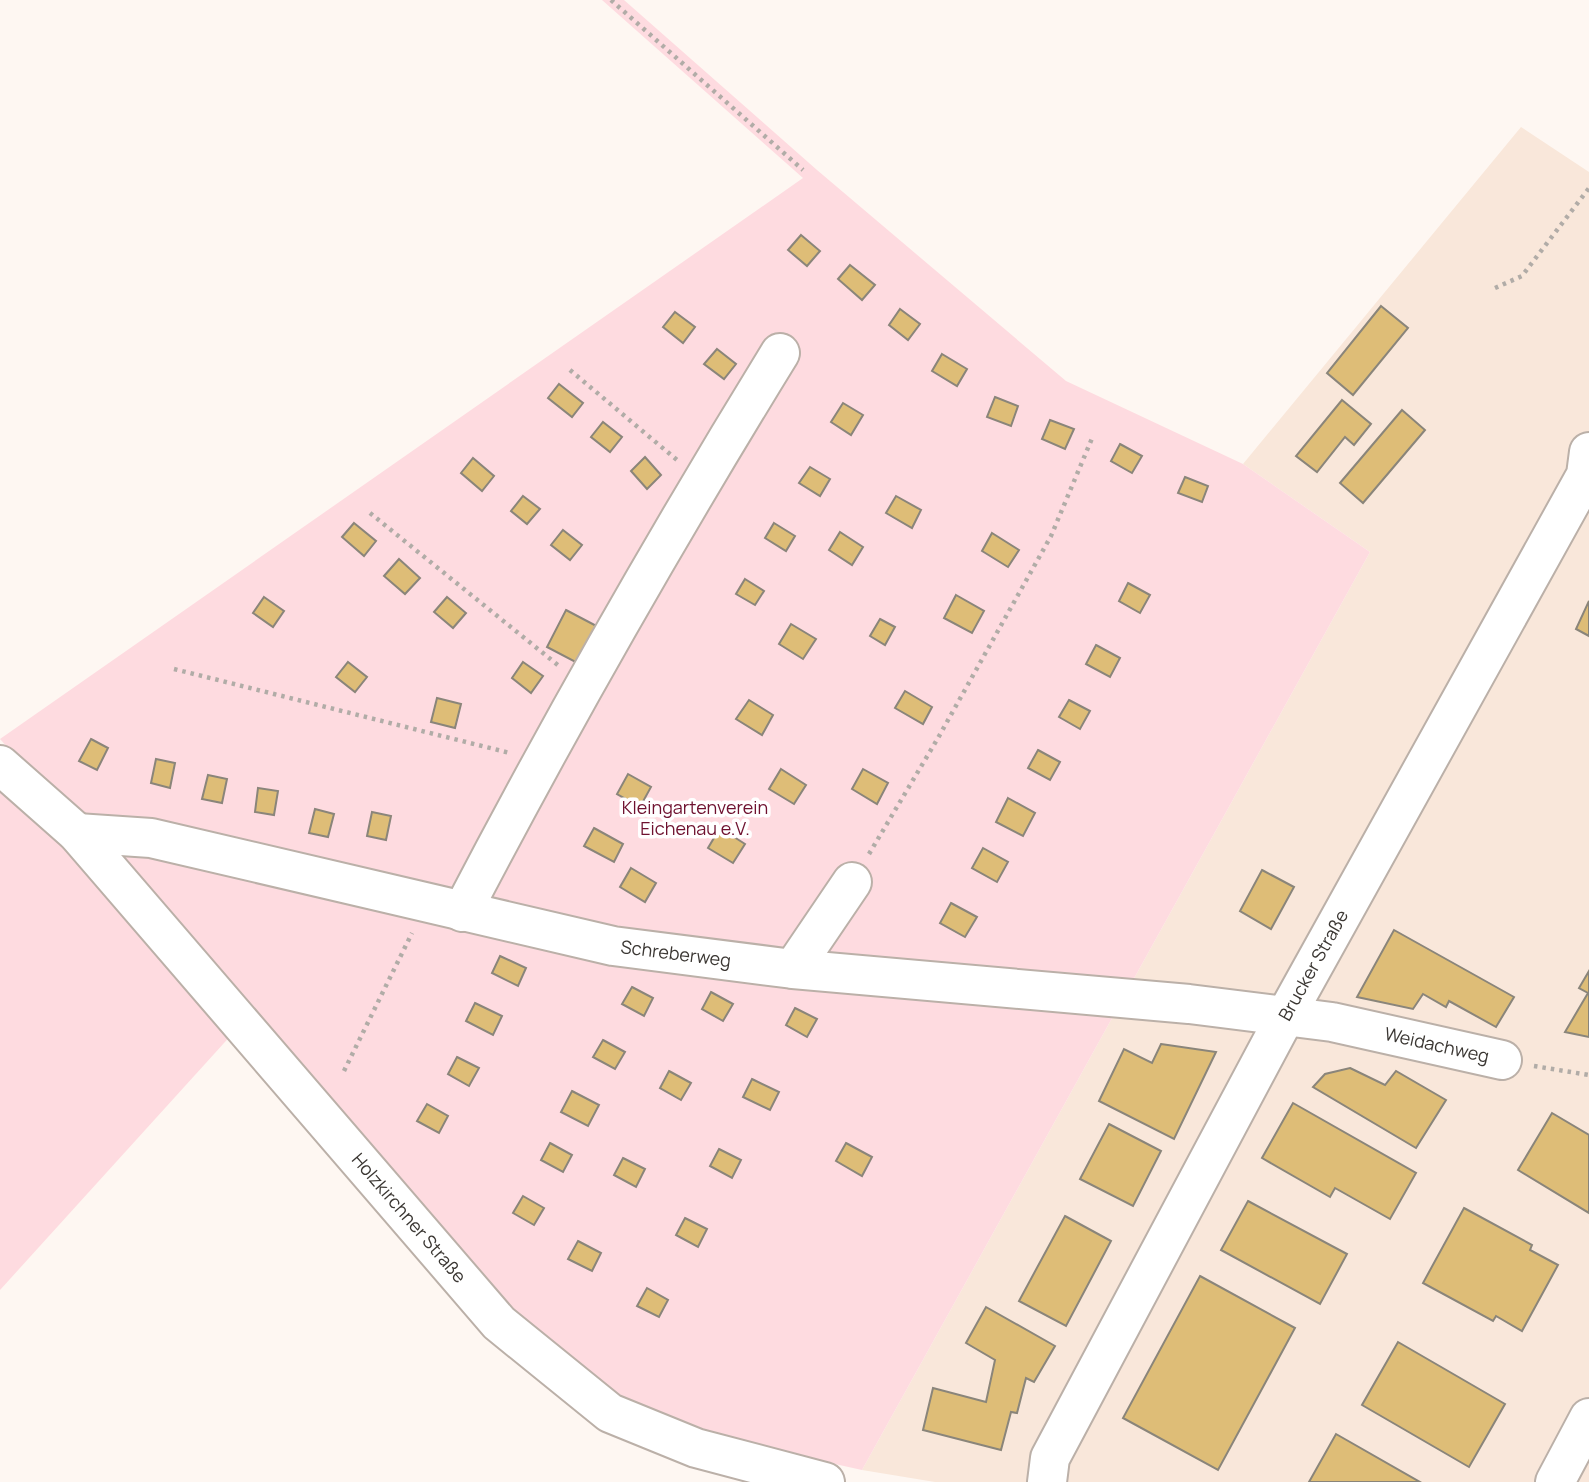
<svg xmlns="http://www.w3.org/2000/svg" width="1589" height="1482" viewBox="0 0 1589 1482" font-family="Manrope,sans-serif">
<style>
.built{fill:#f9e7da}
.green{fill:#fedbe0}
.building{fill:#debd77;stroke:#8a857a;stroke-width:2}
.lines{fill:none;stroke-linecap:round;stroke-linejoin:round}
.minor-casing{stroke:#bbb0a8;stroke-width:42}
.path{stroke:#b1aca7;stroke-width:4.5;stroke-dasharray:3.5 5;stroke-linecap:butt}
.minor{stroke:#fff;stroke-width:38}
.labels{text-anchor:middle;stroke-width:7;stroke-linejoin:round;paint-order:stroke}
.park-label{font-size:18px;fill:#6e112f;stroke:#fff}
.street-label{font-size:18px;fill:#3b3733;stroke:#fff}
</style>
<rect width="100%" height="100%" fill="#fef7f2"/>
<!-- built -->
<path class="built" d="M1521,127L1589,172V1482H935L862,1470L1370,552L1243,464Z"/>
<!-- green -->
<g class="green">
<path d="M602,0H624L817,170L1066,381L1243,464L1370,552L862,1470L696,1433L598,1385L505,1302L0,739L803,178Z"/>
<path d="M0,781L72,847L234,1032L0,1290Z"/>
</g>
<!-- building -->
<g class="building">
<path d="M801,235L820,251L807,266L788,250Z"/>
<path d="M850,265L875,285L862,300L838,279Z"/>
<path d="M1381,306L1408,328L1353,395L1327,373Z"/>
<path d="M900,309L920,324L908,340L889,325Z"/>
<path d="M675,312L695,327L683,343L663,327Z"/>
<path d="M717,349L736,364L724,379L704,364Z"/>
<path d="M942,354L967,369L957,386L932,371Z"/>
<path d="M559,384L583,403L572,417L548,398Z"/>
<path d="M995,397L1018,406L1011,426L987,417Z"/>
<path d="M1342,400L1371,424L1354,445L1345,437L1317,472L1296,456Z"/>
<path d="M843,403L863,415L851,435L831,422Z"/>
<path d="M1402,410L1425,430L1363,503L1340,483Z"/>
<path d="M1050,420L1074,429L1065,449L1042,439Z"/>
<path d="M603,422L622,437L610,452L591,437Z"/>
<path d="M1120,444L1142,456L1132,473L1111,461Z"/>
<path d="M645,457L661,475L647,489L631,471Z"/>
<path d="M473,458L494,476L482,491L461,473Z"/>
<path d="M810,467L830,479L820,496L799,483Z"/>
<path d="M1185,477L1208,486L1202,502L1178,493Z"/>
<path d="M523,496L540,509L527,524L511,511Z"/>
<path d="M896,496L921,510L912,528L886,513Z"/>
<path d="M354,523L376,541L364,556L342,537Z"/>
<path d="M774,523L795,536L786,551L765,538Z"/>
<path d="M563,530L582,545L570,560L551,545Z"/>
<path d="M840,532L863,547L852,565L829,550Z"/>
<path d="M992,533L1019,550L1008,567L982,551Z"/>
<path d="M399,559L420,578L405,594L384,576Z"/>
<path d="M745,579L764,591L755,605L736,594Z"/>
<path d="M1128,583L1150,595L1140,613L1119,601Z"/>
<path d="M956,595L984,611L972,633L944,618Z"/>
<path d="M264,597L284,611L273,627L253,613Z"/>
<path d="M447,597L466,613L453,628L434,612Z"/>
<path d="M1589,601V636L1576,629Z"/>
<path d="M566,610L604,630L585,667L547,647Z"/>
<path d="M880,619L895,627L885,645L870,636Z"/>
<path d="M791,624L816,639L803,659L779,644Z"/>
<path d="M1096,645L1120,658L1110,677L1086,664Z"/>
<path d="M348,662L367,677L355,692L336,677Z"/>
<path d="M523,662L543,676L531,693L512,678Z"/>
<path d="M905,691L932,707L923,724L895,708Z"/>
<path d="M437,698L461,704L455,728L431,722Z"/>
<path d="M749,700L773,715L762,735L736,719Z"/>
<path d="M1069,700L1090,711L1080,729L1059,717Z"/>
<path d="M91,739L108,748L97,770L79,761Z"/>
<path d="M1038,750L1060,762L1050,780L1028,768Z"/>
<path d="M156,759L175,763L170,788L151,783Z"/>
<path d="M781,769L806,785L794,804L769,789Z"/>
<path d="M863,769L888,783L877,804L852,789Z"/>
<path d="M628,774L651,787L640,807L617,794Z"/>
<path d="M208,775L227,779L222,803L202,799Z"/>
<path d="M258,788L278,791L274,815L255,812Z"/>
<path d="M1008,798L1035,813L1023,836L996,822Z"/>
<path d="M315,809L334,814L328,837L309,833Z"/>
<path d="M372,812L391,816L386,840L367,836Z"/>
<path d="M594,828L623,844L614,862L584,846Z"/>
<path d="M720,828L745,844L733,863L708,848Z"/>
<path d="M983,848L1008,862L997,882L972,868Z"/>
<path d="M631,868L656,883L645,902L620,887Z"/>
<path d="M1262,870L1294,887L1271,929L1240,911Z"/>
<path d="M951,903L977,917L965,937L940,923Z"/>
<path d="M1394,930L1514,997L1496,1027L1449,1001L1446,1007L1423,994L1413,1009L1357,997Z"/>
<path d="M500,956L526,968L518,986L492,973Z"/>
<path d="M1589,971V1037L1565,1032L1588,993L1579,988Z"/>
<path d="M632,987L653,998L644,1016L622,1004Z"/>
<path d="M711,992L733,1004L723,1021L702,1009Z"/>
<path d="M475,1003L502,1016L493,1035L466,1021Z"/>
<path d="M795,1008L817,1019L807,1037L786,1025Z"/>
<path d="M603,1040L625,1052L615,1069L593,1057Z"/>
<path d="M1161,1044L1216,1052L1174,1139L1099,1101L1124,1049L1152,1063Z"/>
<path d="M457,1057L479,1068L469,1086L448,1074Z"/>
<path d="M1350,1068L1385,1085L1396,1071L1446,1100L1416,1148L1313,1087L1325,1074Z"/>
<path d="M669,1071L691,1083L681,1100L660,1088Z"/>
<path d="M752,1079L779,1092L770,1110L743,1097Z"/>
<path d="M572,1091L599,1105L588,1126L561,1112Z"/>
<path d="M1293,1103L1416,1173L1390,1219L1335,1188L1330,1197L1262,1158Z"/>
<path d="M427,1104L448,1116L439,1133L417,1121Z"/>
<path d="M1552,1113L1589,1135V1213L1518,1170Z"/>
<path d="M1109,1124L1161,1151L1133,1206L1080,1179Z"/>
<path d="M550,1143L572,1155L563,1172L541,1160Z"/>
<path d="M846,1143L872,1157L862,1176L836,1161Z"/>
<path d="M719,1149L741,1160L732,1178L710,1166Z"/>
<path d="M623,1158L645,1169L636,1187L614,1175Z"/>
<path d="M523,1196L544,1208L534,1225L513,1213Z"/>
<path d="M1248,1201L1347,1254L1320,1304L1221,1250Z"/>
<path d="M1464,1208L1532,1245L1530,1250L1558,1265L1522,1331L1496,1316L1493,1321L1423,1283Z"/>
<path d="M1065,1216L1111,1241L1066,1326L1019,1301Z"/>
<path d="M685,1218L707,1229L698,1247L676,1235Z"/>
<path d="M578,1241L601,1253L592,1271L568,1259Z"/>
<path d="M1200,1276L1295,1328L1218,1470L1123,1418Z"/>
<path d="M647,1288L668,1300L659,1317L637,1306Z"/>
<path d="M986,1307L1055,1346L1034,1382L1026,1378L1017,1413L1011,1412L1001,1450L923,1430L933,1388L986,1402L995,1360L966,1343Z"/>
<path d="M1398,1342L1505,1404L1469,1467L1362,1405Z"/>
<path d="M1336,1434L1420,1482H1309Z"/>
</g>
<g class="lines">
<defs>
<g id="minor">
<path id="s1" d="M0,765L77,833L499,1323L610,1413L696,1448L825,1482"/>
<path id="s2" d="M77,833L151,838L613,946L793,969L1189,1004L1332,1022L1502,1060"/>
<path d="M462,912C561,722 668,535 780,353"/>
<path d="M793,969L852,882"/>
<path id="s3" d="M1047,1482L1050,1458L1285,1017L1586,475L1589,452"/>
<path d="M1555,1482L1589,1418"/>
</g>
</defs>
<!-- minor casing -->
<use href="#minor" class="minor-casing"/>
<!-- path -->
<g class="path">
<path d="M611,0L803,170"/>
<path d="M1495,288L1522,276L1589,188"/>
<path d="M570,370L677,460"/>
<path d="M370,513L559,666"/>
<path d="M174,669L510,753"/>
<path d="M869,854L938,738L1051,536L1093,436"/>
<path d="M1534,1066L1589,1075"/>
<path d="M344,1071L412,933"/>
</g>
<!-- minor -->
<use href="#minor" class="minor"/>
</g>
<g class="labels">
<!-- park labels -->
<g class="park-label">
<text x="695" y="814">Kleingartenverein<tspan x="695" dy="21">Eichenau e.V.</tspan></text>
</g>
<!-- street labels -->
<g class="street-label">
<text dy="6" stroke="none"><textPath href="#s2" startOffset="612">Schreberweg</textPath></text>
<text dy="6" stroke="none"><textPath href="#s3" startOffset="583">Brucker Straße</textPath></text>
<text dy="6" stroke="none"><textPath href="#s2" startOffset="1379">Weidachweg</textPath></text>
<text dy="6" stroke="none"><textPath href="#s1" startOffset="611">Holzkirchner Straße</textPath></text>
</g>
</g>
</svg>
